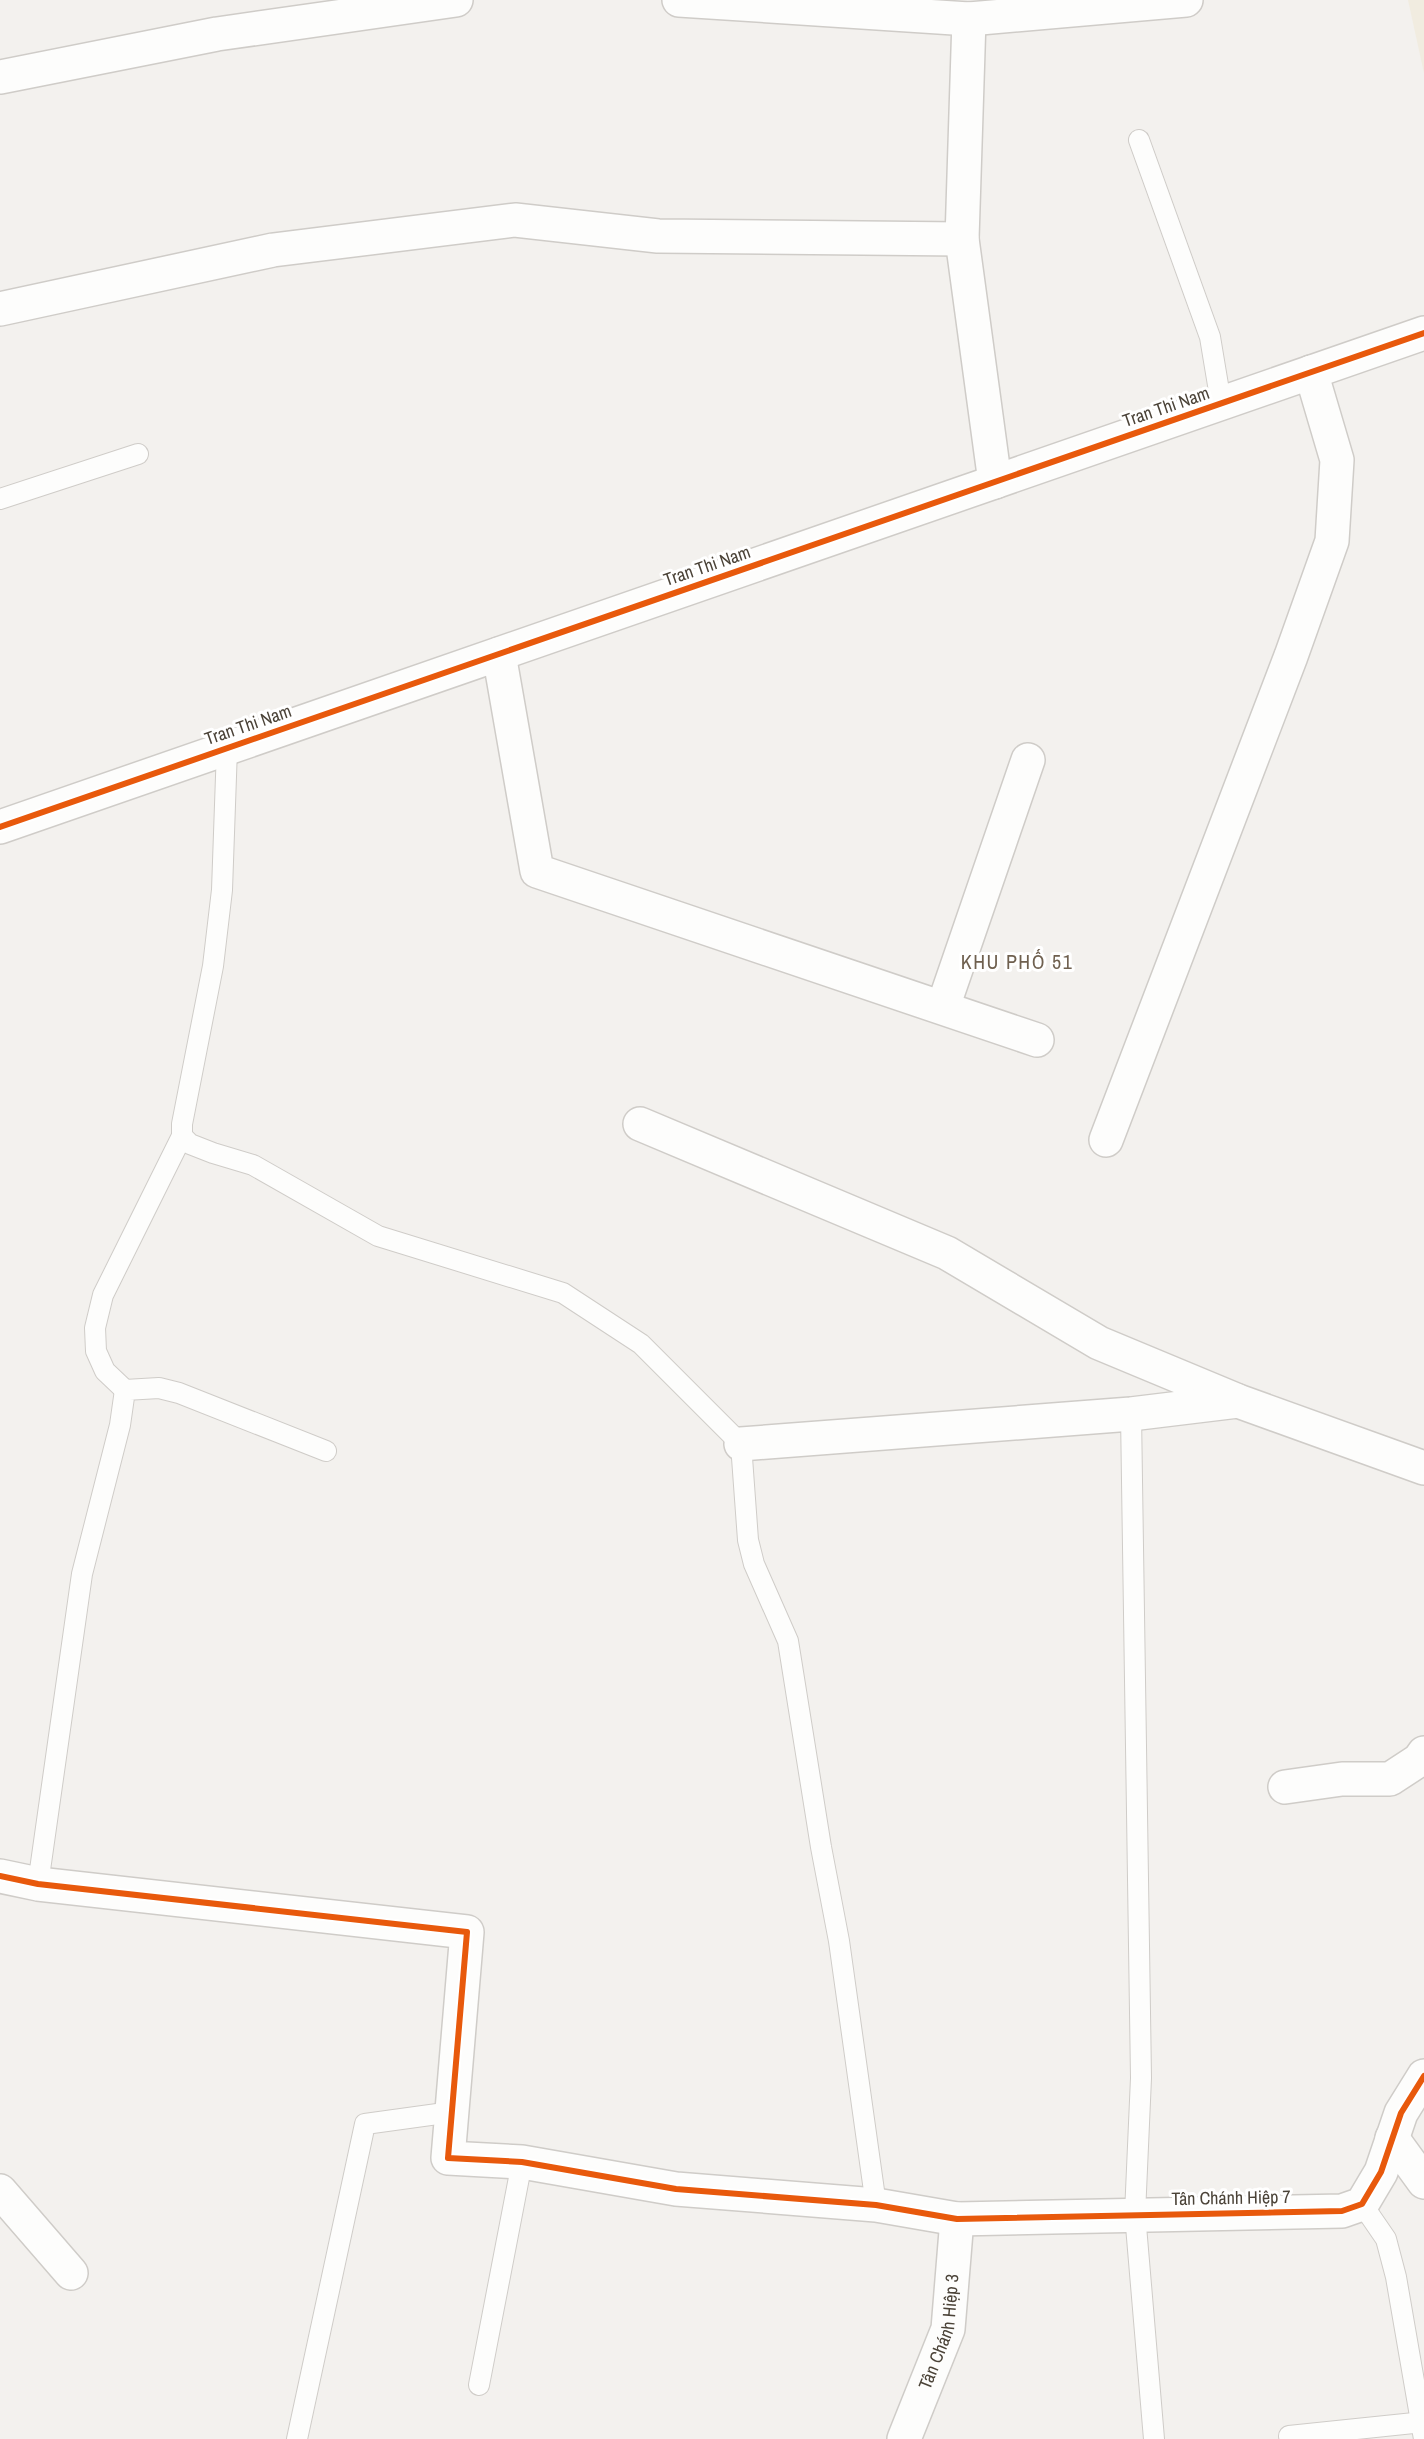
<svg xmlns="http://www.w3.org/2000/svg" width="1424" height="2439" viewBox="0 0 1424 2439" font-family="'Archivo Narrow',sans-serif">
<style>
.education{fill:#f1ece0}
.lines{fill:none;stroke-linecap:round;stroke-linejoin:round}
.service-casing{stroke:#cfccc8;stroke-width:22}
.minor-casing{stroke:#cfccc8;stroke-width:36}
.tertiary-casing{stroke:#cfccc8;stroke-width:36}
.service{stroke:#fdfdfc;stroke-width:20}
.minor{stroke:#fdfdfc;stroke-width:33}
.tertiary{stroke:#fdfdfc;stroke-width:33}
.cycleway-casing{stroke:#fff;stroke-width:10}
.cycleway{stroke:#e8590c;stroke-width:6}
.labels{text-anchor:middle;stroke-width:6;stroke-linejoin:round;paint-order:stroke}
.street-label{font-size:18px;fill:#4b4338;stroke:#fff}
.neighbourhood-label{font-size:20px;letter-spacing:1.5px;fill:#6f604f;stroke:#fff}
</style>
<rect width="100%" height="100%" fill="#f3f1ee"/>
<!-- education -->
<path class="education" d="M1408,0H1424V73Z"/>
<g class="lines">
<defs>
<g id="service">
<path d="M1139,140L1210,337L1221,403"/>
<path d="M0,499L138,454"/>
<path d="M227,748L222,890L213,966L182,1124V1136L190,1144L213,1153L253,1165L378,1236L563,1293L641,1344L741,1444L748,1540L754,1564L788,1641L821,1847L839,1941L876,2205"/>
<path d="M125,1390L105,1371L96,1351L95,1328L103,1295L182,1136"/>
<path d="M1131,1414L1141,2078L1135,2214L1154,2439"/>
<path d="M38,1884L82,1574L120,1425L125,1390L159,1388L179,1393L326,1451"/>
<path d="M1362,2204L1386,2239L1396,2277L1424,2439"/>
<path d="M479,2385L522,2162"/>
<path d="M1289,2436L1424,2422"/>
<path d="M297,2439L365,2124L452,2112"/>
</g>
<g id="minor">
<path d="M679,0L969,19L962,239L995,482"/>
<path d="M969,19L1186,0"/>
<path d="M0,77L217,34L456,0"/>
<path d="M0,309L273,250L515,220L658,236L962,239"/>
<path d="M499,654L537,871L1037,1040"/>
<path d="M943,1007L1028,760"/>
<path d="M640,1124L947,1253L1099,1343L1236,1400"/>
<path d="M1106,1140L1291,656L1332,541L1337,460L1311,372"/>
<path d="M741,1444L1131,1414L1238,1401L1424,1468"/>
<path d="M1285,1787L1342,1779H1390L1419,1760L1424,1753"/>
<path d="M0,1876L38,1884L467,1932L448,2158L522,2162L676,2189L876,2205L957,2219L1342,2211L1362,2204L1381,2172L1401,2113L1424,2076"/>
<path d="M1392,2138L1424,2182"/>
<path d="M0,2191L71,2273"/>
<path id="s1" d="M904,2439L948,2329L957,2219"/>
</g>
<path id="tertiary" d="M0,827L1424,333"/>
</defs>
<!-- service casing -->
<use href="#service" class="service-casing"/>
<!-- minor casing -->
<use href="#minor" class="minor-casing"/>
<!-- tertiary casing -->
<use href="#tertiary" class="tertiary-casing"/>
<!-- service -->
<use href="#service" class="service"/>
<!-- minor -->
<use href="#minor" class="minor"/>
<!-- tertiary -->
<use href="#tertiary" class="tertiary"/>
<defs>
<g id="cycleway">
<path d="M0,827L1424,333"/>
<path d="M0,1876L38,1884L467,1932L448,2158L522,2162L676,2189L876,2205L957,2219L1342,2211L1362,2204L1381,2172L1401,2113L1424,2076"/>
</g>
</defs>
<!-- cycleway casing -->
<use href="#cycleway" class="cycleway-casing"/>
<!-- cycleway -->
<use href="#cycleway" class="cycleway"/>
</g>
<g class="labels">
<!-- street labels -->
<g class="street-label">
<text transform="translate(1166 407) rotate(-19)" y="6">Tran Thi Nam</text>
<text transform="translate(707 566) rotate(-19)" y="6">Tran Thi Nam</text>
<text transform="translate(248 725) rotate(-19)" y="6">Tran Thi Nam</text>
<text transform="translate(1231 2198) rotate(-1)" y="6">Tân Chánh Hiệp 7</text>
<text dy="6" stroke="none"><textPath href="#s1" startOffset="114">Tân Chánh Hiệp 3</textPath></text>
</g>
<!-- neighbourhood labels -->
<g class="neighbourhood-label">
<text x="1017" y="969">KHU PHỐ 51</text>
</g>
</g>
</svg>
